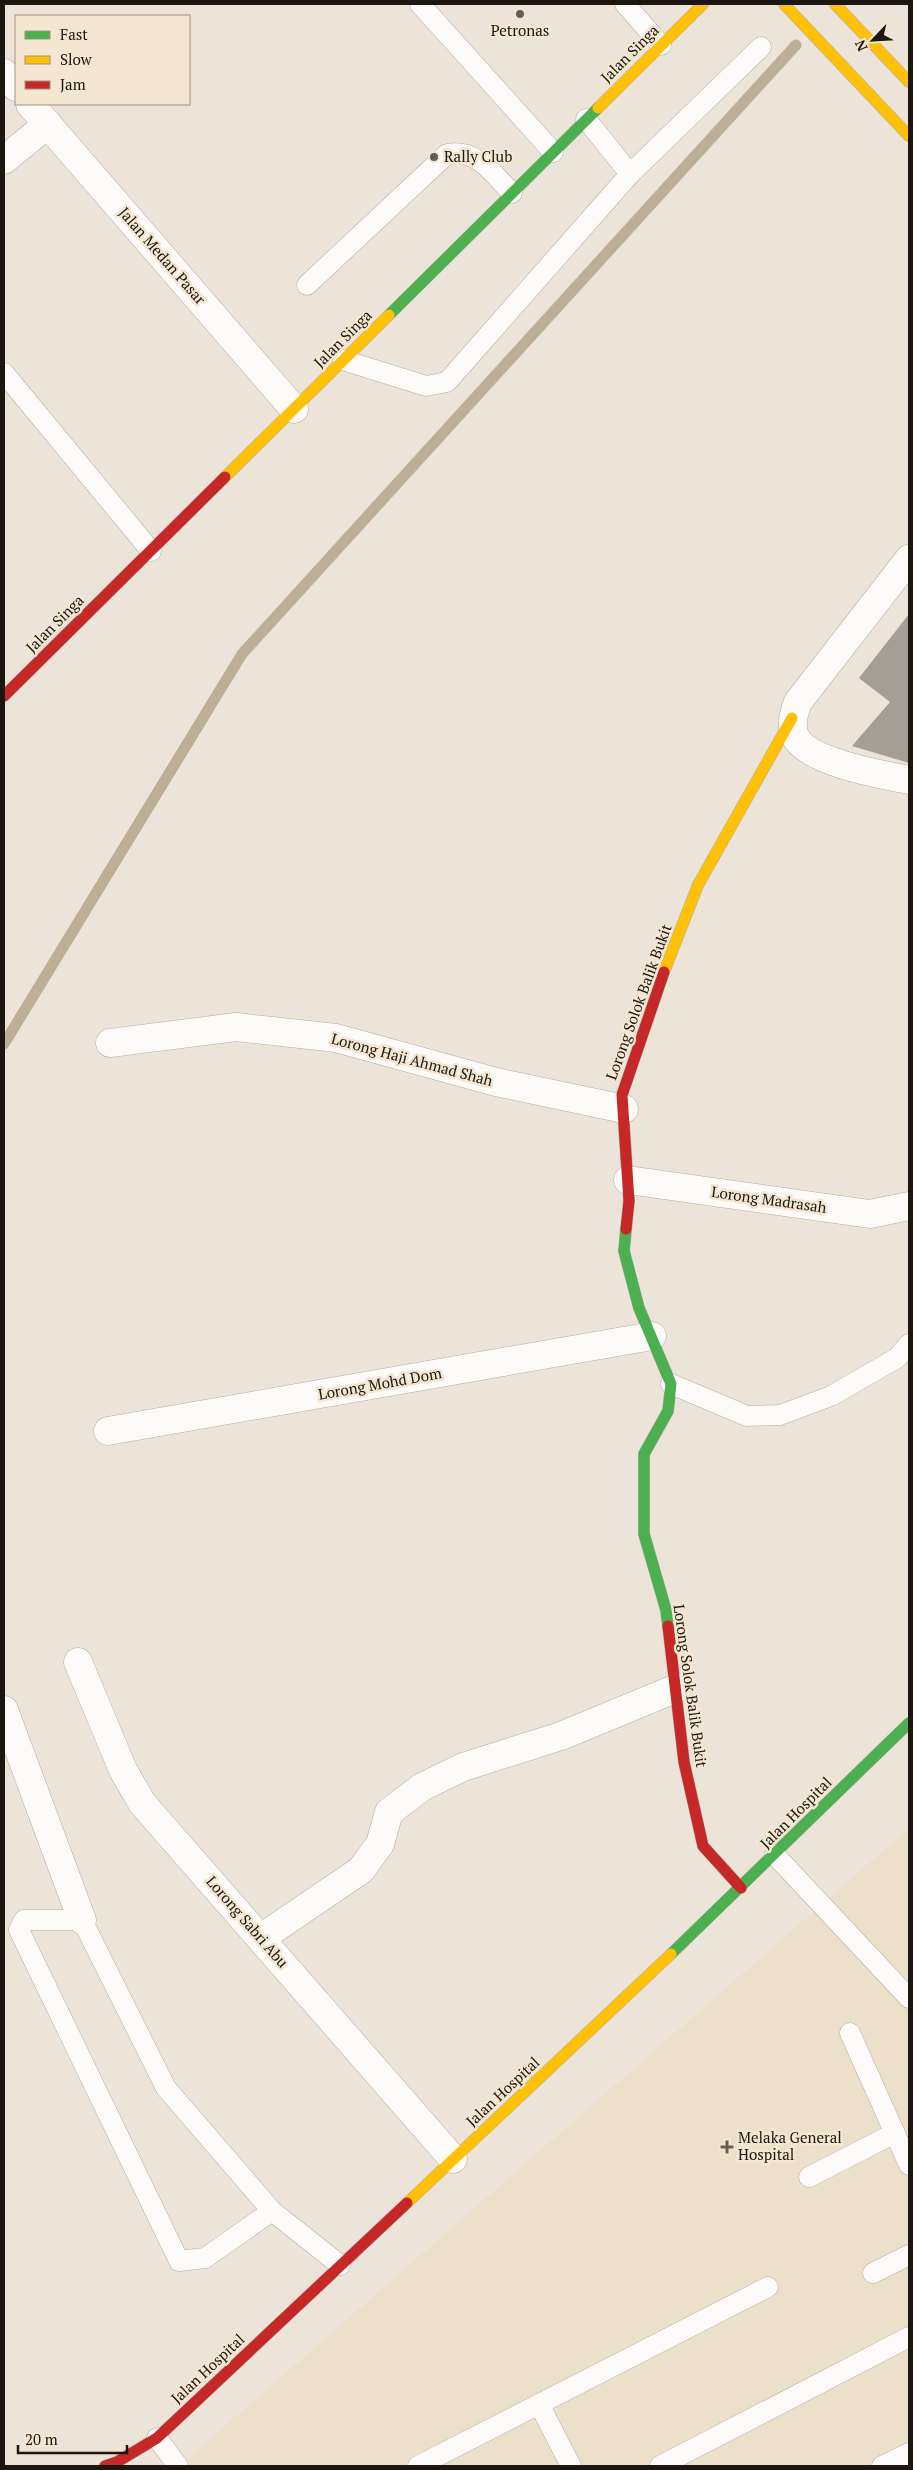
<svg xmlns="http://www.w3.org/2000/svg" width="913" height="2470" viewBox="0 0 913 2470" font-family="'PT Serif',serif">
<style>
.built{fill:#ede0cb}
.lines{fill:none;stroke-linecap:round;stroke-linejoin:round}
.stream{stroke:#bdae96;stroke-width:11}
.building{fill:#a49f95}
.lane-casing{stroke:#b2aca3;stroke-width:21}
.street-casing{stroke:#b2aca3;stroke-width:29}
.fast-casing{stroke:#b2aca3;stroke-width:12}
.slow-casing{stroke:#b2aca3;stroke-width:12}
.jam-casing{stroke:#b2aca3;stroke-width:12}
.lane{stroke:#fcfbf9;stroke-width:20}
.street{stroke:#fcfbf9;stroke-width:28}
.fast{stroke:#4caf50;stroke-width:11}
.slow{stroke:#ffc107;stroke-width:11}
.jam{stroke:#c62828;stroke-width:11}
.poi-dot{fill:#645e55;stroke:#f4e6d0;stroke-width:2}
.labels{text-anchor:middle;stroke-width:5;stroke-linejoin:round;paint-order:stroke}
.poi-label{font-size:15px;fill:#1b160f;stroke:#f4e6d0;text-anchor:start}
.street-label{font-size:15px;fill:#1b160f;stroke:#f4e6d0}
</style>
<rect width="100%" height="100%" fill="#ece4d8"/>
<!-- built -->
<path class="built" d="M909,1828V2466H179Z"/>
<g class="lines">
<!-- stream -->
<path class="stream" d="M4,1044L242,654L796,45"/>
</g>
<!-- building -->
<path class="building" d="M909,614V763L852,746L890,702L859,678Z"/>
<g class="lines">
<defs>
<g id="lane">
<path d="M420,4L553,152"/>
<path d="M625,4L661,45"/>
<path d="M586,119L630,174"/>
<path d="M307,285L447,154C478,149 492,173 512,193"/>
<path d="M343,360L426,386L447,382L630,174L761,47"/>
<path d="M4,373L151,551"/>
<path d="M671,1384L747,1416L780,1415L831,1396L897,1358L909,1344"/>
<path d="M775,1855L909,1998"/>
<path d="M850,2033L909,2165"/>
<path d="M809,2177L895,2133"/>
<path d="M272,2211L205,2258L179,2261L19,1930L24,1920H82L166,2088L272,2211L340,2265"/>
<path d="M873,2273L909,2255"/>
<path d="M539,2404L571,2466"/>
<path d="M157,2438L178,2466"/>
<path d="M418,2466L768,2287"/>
<path d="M660,2466L909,2337"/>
<path d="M882,2466L909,2453"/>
</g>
<g id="street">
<path d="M4,73L16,87"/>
<path d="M30,104L294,409"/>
<path d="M4,160L48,124"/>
<path d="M909,559L798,702C794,712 790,725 795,736C807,762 883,775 909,780"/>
<path d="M110,1043L236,1027L336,1038L496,1082L624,1109"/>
<path d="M628,1180L870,1214L909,1206"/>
<path d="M108,1431L652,1336"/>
<path d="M78,1662L123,1770L142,1803L453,2159"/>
<path d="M4,1710L82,1920"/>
<path d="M261,1938L361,1870L380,1844L389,1812L422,1787L463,1767L561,1736L677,1688"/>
</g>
<g id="fast">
<path d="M389,315L598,108"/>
<path d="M626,1229L624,1251L639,1308L671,1384L668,1411L644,1454V1534L666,1610L668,1626"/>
<path d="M671,1954L909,1723"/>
</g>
<g id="slow">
<path d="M784,4L909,136"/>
<path d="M835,4L909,82"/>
<path d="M598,108L703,4"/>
<path d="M225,477L389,315"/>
<path d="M664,972L698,885L792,718"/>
<path d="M407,2203L671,1954"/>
</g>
<g id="jam">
<path d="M4,696L225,477"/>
<path d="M626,1229L629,1201L622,1095L664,972"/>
<path d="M668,1626L684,1762L703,1846L741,1888"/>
<path d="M105,2466L117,2462L157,2438L407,2203"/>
</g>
</defs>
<!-- lane casing -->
<use href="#lane" class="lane-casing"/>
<!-- street casing -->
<use href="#street" class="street-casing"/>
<!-- fast casing -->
<use href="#fast" class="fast-casing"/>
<!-- slow casing -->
<use href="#slow" class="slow-casing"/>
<!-- jam casing -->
<use href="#jam" class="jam-casing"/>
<!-- lane -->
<use href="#lane" class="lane"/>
<!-- street -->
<use href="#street" class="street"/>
<!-- fast -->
<use href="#fast" class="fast"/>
<!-- slow -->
<use href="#slow" class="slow"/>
<!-- jam -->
<use href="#jam" class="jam"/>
</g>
<!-- markers -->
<g class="poi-dot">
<circle cx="520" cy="14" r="5"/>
<circle cx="434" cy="157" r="5"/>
<path d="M724.5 2139.5h5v5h5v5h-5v5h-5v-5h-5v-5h5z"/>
</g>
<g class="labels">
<!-- poi labels -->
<g class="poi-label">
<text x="520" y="36" text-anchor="middle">Petronas</text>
<text x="444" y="162">Rally Club</text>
<text x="738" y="2143">Melaka General<tspan x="738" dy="17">Hospital</tspan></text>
</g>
<!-- street labels -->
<g class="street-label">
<text transform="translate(630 54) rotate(-45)" y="5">Jalan Singa</text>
<text transform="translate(162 256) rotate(49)" y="5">Jalan Medan Pasar</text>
<text transform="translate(343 339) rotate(-45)" y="5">Jalan Singa</text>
<text transform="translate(55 624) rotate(-45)" y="5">Jalan Singa</text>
<text transform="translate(639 1002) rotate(-70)" y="5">Lorong Solok Balik Bukit</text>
<text transform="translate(412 1060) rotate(15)" y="5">Lorong Haji Ahmad Shah</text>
<text transform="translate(769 1200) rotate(8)" y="5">Lorong Madrasah</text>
<text transform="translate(380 1384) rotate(-10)" y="5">Lorong Mohd Dom</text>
<text transform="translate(690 1686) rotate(82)" y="5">Lorong Solok Balik Bukit</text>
<text transform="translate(796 1813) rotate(-45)" y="5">Jalan Hospital</text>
<text transform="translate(247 1922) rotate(49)" y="5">Lorong Sabri Abu</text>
<text transform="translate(503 2092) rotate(-43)" y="5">Jalan Hospital</text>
<text transform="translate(208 2369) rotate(-43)" y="5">Jalan Hospital</text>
</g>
</g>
<!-- border -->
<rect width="913" height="2470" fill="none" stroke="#1b160f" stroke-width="10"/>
<!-- legend -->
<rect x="15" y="15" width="175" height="90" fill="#f4e6d0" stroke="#9d9383"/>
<rect x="25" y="31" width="25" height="8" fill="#4caf50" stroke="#9d9383"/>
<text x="60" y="40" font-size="15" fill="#1b160f">Fast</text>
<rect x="25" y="56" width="25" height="8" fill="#ffc107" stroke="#9d9383"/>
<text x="60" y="65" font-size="15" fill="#1b160f">Slow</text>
<rect x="25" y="81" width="25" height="8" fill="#c62828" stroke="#9d9383"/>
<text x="60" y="90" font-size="15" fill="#1b160f">Jam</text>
<!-- north arrow -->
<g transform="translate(873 40) rotate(245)" stroke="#f4e6d0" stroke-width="4" paint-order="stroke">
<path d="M0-4L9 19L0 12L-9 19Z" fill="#1b160f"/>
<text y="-8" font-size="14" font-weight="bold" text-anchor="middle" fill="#1b160f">N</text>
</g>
<!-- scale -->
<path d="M18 2445v8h109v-8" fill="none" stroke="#1b160f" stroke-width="2.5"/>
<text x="25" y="2445" font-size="15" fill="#1b160f" stroke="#f4e6d0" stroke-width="4" paint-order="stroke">20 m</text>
</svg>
